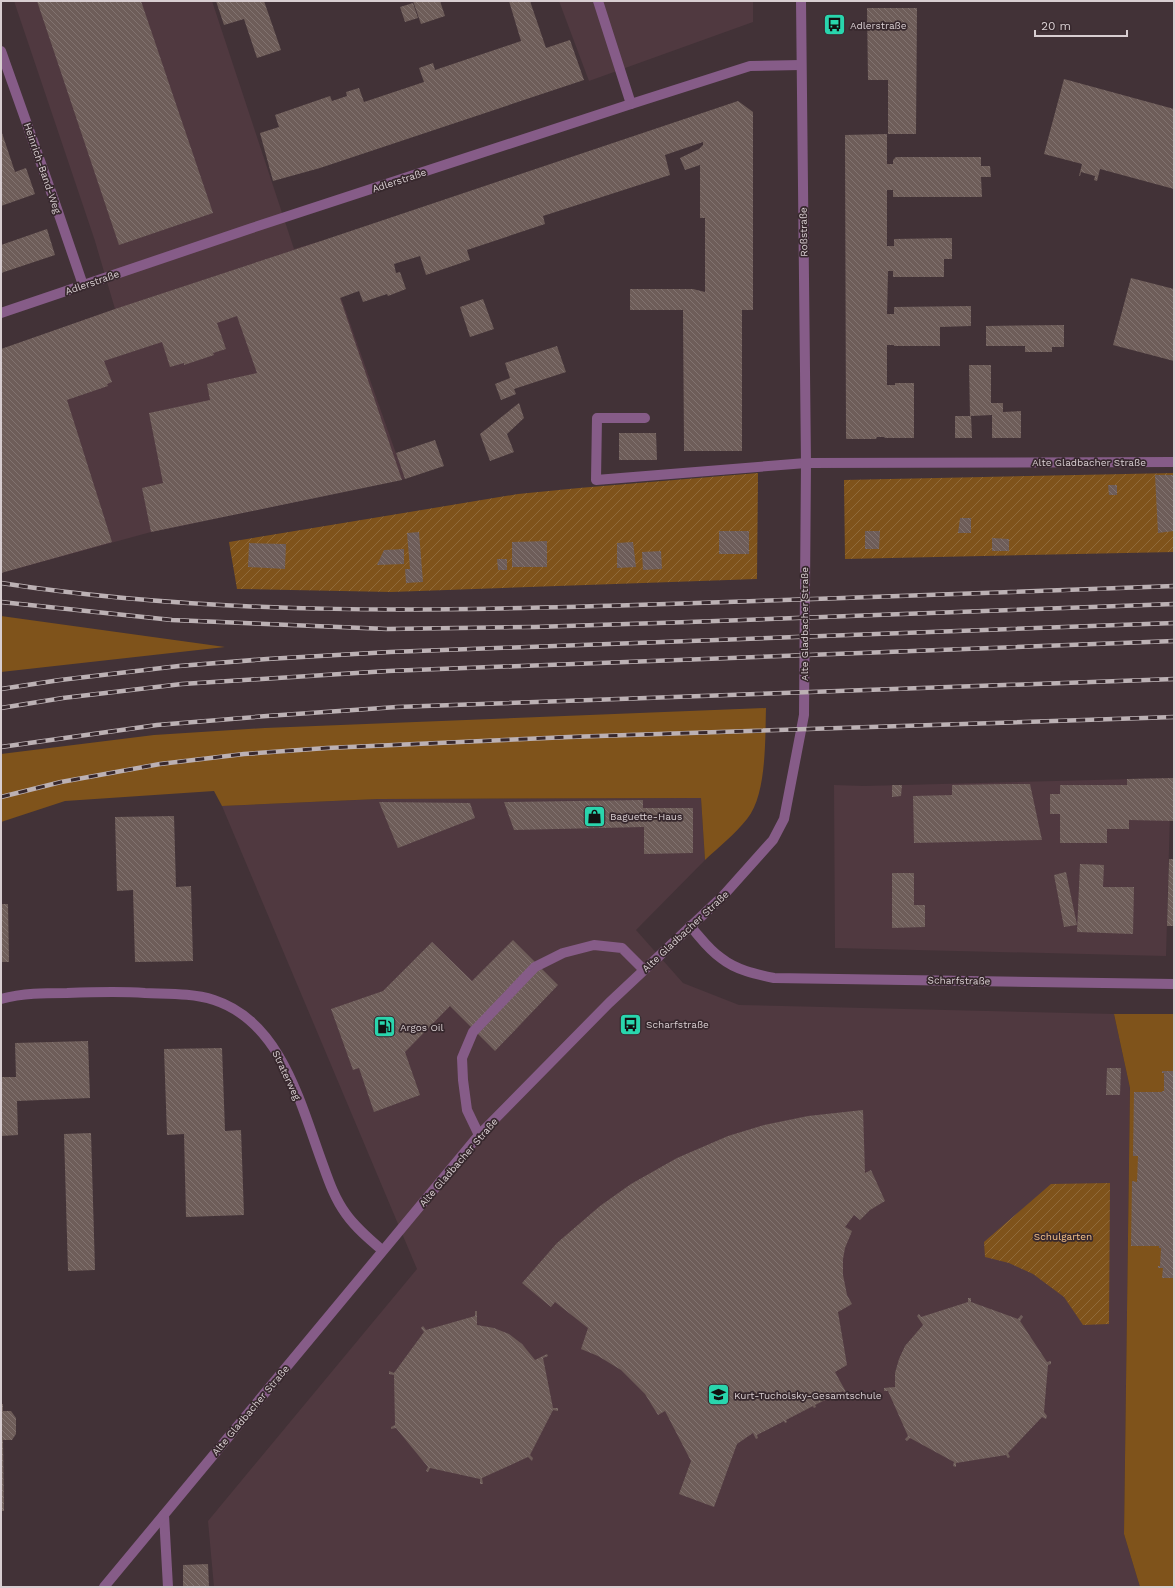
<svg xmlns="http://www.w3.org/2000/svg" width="1175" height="1588" viewBox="0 0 1175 1588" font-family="'Work Sans',sans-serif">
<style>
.built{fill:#503940}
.grass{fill:#7f531b}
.garden{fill:url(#garden-furrows)}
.building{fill:url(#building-back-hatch)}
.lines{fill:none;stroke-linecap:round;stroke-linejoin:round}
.minor{stroke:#865c88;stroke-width:10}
.rail-casing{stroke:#bcb1b4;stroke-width:4.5}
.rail{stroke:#37282d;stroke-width:3;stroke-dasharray:9;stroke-linecap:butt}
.labels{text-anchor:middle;stroke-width:3.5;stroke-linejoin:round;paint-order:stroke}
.poi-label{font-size:10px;fill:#d8ced1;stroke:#37282d;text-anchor:start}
.street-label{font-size:10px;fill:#d8ced1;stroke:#37282d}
.park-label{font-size:10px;fill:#f6c289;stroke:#37282d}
</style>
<defs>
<pattern id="garden-furrows" width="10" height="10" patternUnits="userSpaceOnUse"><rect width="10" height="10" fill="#7f531b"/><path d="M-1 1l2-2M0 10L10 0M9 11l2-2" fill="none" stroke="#906b3b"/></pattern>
<pattern id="building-back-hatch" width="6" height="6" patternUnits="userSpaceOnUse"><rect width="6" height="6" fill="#6e5d59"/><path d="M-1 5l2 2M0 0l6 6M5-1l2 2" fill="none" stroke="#827370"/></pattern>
</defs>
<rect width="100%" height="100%" fill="#423237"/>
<!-- built -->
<g class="built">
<path d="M14,1H212L294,249L321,241L405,479L151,532L1,573L45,334L115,309L95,241Z"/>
<path d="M559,1H753V22L589,81Z"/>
<path d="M1171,778L1166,956L835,948L834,785L864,786Z"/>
<path d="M701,798L705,860L636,930L683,983L739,1005L1114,1014L1130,1088L1124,1534L1140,1587H214L208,1521L417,1269L222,806L378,799Z"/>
</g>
<!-- grass -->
<g class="grass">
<path d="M1,616L225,647L1,672Z"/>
<path d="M766,708C765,738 767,795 747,819C735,834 719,847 705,860L701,798L378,799L222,806L214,791L65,801L1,822V754L154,735L265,728Z"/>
<path d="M1114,1014H1174V1587H1140L1124,1534L1130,1088Z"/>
</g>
<!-- garden -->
<g class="garden">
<path d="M758,473L757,579L391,592L237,589L229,542L518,494L579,488Z"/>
<path d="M1174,473V552L845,559L844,480Z"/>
<path d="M1110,1183L1109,1324L1083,1325L1064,1297L1033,1274L1009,1263L985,1257L984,1242L1051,1184Z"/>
</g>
<!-- building -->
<g class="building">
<path d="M37,1H141L213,213L119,245Z"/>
<path d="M216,1H264L281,50L257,58L244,19L224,25Z"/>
<path d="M413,1H440L445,16L421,24Z"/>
<path d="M509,1H530L546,48L570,40L584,80L320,168L273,181L260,133L279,127L275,115L330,96L332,101L347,96L346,92L359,88L364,102L424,82L419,68L433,63L435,70L521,41Z"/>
<path d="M413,3L418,18L405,22L400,7Z"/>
<path d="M867,8H917L916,134H888V80H868Z"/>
<path d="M1064,79L1174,109V189L1100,169L1097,181L1094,180L1095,176L1081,172L1080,176H1079L1082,164L1044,154Z"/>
<path d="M738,101L753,112V310H742V451H684L683,310H630V289H693L705,292V218H700V165L685,170L680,158L699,149L703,145V142L665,155L670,175L543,216L545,224L467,250L470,260L426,275L420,256L394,264L396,273L400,272L406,289L388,296L387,294L363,302L359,291L340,298L402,480L151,532L142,488L163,483L149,413L210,400L207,384L257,373L237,316L217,323L226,349L213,353L214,355L184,365V363L170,367L162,342L104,361L112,382L107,384L108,386L67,400L112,542L1,573V349L115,309L321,241Z"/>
<path d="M1,130L15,172L26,168L35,194L1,206Z"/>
<path d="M887,134V164H893V160L896,157H981V166H990L991,177H981L982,197H893V190H887V246H894V239L952,238V259H944V277H893V271H888L887,314H894V307L971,306V326L940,327V346H894V345H887V385H895V383H914V438H885L884,437H877L876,439H847L846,438L845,135Z"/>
<path d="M47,229L55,255L1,273V245Z"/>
<path d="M1131,278L1174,289V361L1113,345Z"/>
<path d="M483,299L494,329L470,337L460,307Z"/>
<path d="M1064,325V347H1052V352H1025V346H986V326Z"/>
<path d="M557,346L566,372L514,389L516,394L501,400L495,384L510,378L505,363Z"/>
<path d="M969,365H991V403H1003V412L1021,411V438H992V415L971,416L972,438H955V416H970Z"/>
<path d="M519,403L524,418L507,434L514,452L490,461L480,434Z"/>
<path d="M619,433H656L657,460H619Z"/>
<path d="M435,440L444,466L405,479L396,453Z"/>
<path d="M1155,475H1174V531L1158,533Z"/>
<path d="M1108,485H1117V495H1109Z"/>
<path d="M960,518H971V533H958Z"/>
<rect x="719" y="531" width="30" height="23"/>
<path d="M865,531H880L879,549H865Z"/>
<path d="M419,532L423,582L406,583L405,569H410L407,533Z"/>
<path d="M992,538L1009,539V551H992Z"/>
<path d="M547,541V567H512V542Z"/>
<path d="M633,542L636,567L617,568V543Z"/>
<path d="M249,543L286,544L285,569L248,567Z"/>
<path d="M404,549V564L377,565L384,550Z"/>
<path d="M661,551L662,569L643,570L642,552Z"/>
<path d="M497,559H507V570H498Z"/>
<path d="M1174,778V821L1129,820V829H1107V843H1060V814H1050V794H1060V785H1127V779Z"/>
<path d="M1006,784H1030L1042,840L914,843L913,796L952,795V785Z"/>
<path d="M892,785H902L901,796L892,797Z"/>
<path d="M643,800V808H693V853L644,854V827L514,830L504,802Z"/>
<path d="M379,802L470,803L475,818L398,848Z"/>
<path d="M174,816L176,887L191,886L193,961L135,962L133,890L117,891L115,817Z"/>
<path d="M1169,859H1174V926H1167Z"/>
<path d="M1080,864L1104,865L1103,887H1134L1133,934L1077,932Z"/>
<path d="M1066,872L1077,925L1064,927L1054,875Z"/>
<path d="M892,873H914V905H925V927L892,928Z"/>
<path d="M1,904H8L9,962H1Z"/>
<path d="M513,940L558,985L495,1051L450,1006L405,1052L420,1095L374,1112L359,1068L353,1070L331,1009L383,991L432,942L472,981Z"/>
<path d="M88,1041L90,1098L17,1101L18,1135L1,1136V1077H16L15,1043Z"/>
<path d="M222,1048L225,1131L241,1130L244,1215L186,1217L184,1134L167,1135L164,1049Z"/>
<path d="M1107,1068H1121L1120,1095H1106Z"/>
<path d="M1162,1071H1174V1278H1162L1163,1268H1158V1266H1160L1161,1248H1159V1246H1131L1132,1181L1137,1182L1138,1156H1133L1134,1092H1162V1091H1164V1073H1162Z"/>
<path d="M863,1110L865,1173L871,1170L885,1201L870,1210L860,1220L854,1215L845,1227L852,1231L845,1248L843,1259V1275L847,1295L852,1304L838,1312L847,1365L835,1372L846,1392L844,1393L843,1391L815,1405L816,1407L814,1408L813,1406L786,1420L787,1422L785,1423L784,1421L757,1435L758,1438L756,1439L753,1433L737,1444L714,1507L679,1494L691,1461L665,1411L658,1415L645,1394L621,1370L598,1356L581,1349L588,1328L555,1302L551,1307L522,1283L557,1243L600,1206L631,1184L677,1158L728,1136L764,1125L808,1116Z"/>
<path d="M91,1133L95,1270L68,1271L64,1134Z"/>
<path d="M968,1298H971V1302L1018,1319L1021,1315L1023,1317L1020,1321L1047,1362L1051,1361V1364L1048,1365L1044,1412L1047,1416L1046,1419L1042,1417L1008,1453L1010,1457L1008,1458L1006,1455L956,1463V1467L953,1466L954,1462L910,1438L907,1441L905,1439L908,1436L888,1391H884V1388L895,1387V1373L899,1359L905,1346L923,1325L917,1316L919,1314L921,1317L968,1302Z"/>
<path d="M475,1311H477V1325L494,1328L509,1334L522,1344L535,1360L547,1354L548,1356L543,1358L553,1408H558V1411L553,1410L530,1455L533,1458L532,1461L528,1457L482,1478L483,1484H480V1479L430,1468L428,1472L426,1471L428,1467L396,1428L391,1429V1427L395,1425L394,1375L389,1374V1371L394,1373L424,1332L421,1328L423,1326L426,1330L475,1316Z"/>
<path d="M1,1404H3V1411H11L16,1418V1434L12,1440H3L4,1511H1Z"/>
<path d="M208,1564L209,1587H183V1565Z"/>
</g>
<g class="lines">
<!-- minor -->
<g class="minor">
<path d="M598,1L631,104"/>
<path d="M1,51L55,203L83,285"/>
<path d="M1,313L252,228L631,104L750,66L801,65"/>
<path d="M645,418H597L596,480L806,463L1174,462"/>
<path d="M690,926C700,937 709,950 721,958C736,970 755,974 774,978L1174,984"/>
<path d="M1,999C23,993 44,993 67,993C93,992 119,991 145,993C168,994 192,993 214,1000C282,1022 301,1106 323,1165C329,1182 335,1199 346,1214C356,1228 369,1239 382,1250"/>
<path d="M479,1135L467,1110L463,1080L462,1058L473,1032L535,967L563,953L594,945L622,948L644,970"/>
<path d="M164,1515L168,1587"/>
<path d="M104,1587L479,1135L609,1003L722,897L773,840L784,819L804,715L806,463L801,1"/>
</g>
<defs>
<g id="rail">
<path d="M1,583C221,617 445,611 667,604C836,598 1005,593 1174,586"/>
<path d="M1,602L172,620L387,629L535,627L689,622L1174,604"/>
<path d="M1,689L60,680L179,666L267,659L390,652L1174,623"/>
<path d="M1,708L63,698L182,684L388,671L1174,641"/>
<path d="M1,747L157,725L267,716L397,707L1174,679"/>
<path d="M1,797L61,782L160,764L244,754L327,748L569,737L1174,717"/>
</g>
</defs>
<!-- rail casing -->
<use href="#rail" class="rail-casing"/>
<!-- rail -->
<use href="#rail" class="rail"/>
</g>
<!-- icons -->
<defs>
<symbol id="bus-square" viewBox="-11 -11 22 22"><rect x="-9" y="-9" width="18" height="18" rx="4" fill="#29d5ad" stroke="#37282d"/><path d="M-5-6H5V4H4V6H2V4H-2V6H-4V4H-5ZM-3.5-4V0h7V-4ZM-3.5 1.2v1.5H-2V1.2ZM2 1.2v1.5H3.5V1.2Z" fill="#111"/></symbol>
<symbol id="shop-square" viewBox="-11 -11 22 22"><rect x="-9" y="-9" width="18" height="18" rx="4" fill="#29d5ad" stroke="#37282d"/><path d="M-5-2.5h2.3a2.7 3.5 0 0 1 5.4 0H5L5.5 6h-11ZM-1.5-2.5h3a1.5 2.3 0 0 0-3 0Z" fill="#111"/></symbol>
<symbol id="fuel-square" viewBox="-11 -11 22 22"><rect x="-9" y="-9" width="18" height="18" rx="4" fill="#29d5ad" stroke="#37282d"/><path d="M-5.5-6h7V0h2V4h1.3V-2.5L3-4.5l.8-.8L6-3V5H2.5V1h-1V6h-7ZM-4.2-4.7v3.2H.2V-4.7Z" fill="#111"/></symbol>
<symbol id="school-square" viewBox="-11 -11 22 22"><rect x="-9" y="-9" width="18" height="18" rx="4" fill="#29d5ad" stroke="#37282d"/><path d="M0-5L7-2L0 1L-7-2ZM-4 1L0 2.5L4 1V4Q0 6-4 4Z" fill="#111"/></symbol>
</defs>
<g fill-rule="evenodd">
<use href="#bus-square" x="822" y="12" width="25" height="25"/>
<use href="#shop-square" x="582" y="804" width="25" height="25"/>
<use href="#bus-square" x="618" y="1012" width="25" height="25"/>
<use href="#fuel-square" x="372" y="1014" width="25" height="25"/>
<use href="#school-square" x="706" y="1382" width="25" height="25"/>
</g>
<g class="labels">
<!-- poi labels -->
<g class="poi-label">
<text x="850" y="29">Adlerstraße</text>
<text x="610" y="820">Baguette-Haus</text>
<text x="646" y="1028">Scharfstraße</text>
<text x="400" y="1031">Argos Oil</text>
<text x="734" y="1399">Kurt-Tucholsky-Gesamtschule</text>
</g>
<!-- street labels -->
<g class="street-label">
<text transform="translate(43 168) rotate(71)" y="4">Heinrich-Band-Weg</text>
<text transform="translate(399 180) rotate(-18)" y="4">Adlerstraße</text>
<text transform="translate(803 232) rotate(-91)" y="4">Roßstraße</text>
<text transform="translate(92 282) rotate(-19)" y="4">Adlerstraße</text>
<text x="1089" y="466">Alte Gladbacher Straße</text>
<text transform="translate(804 624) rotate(-90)" y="4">Alte Gladbacher Straße</text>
<text transform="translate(685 931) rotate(-43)" y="4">Alte Gladbacher Straße</text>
<text transform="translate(959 980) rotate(1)" y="4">Scharfstraße</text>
<text transform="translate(287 1075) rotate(65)" y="4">Straterweg</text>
<text transform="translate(458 1162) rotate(-49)" y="4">Alte Gladbacher Straße</text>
<text transform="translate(250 1410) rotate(-50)" y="4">Alte Gladbacher Straße</text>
</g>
<!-- park labels -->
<g class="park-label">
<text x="1063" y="1240">Schulgarten</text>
</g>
</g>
<!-- border -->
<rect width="1175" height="1588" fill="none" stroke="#d8ced1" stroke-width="4"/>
<!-- scale -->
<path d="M1035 30v6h92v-6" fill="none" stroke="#d8ced1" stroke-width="2"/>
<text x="1041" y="30" font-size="12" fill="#d8ced1" stroke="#37282d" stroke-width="3" paint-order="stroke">20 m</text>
</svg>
